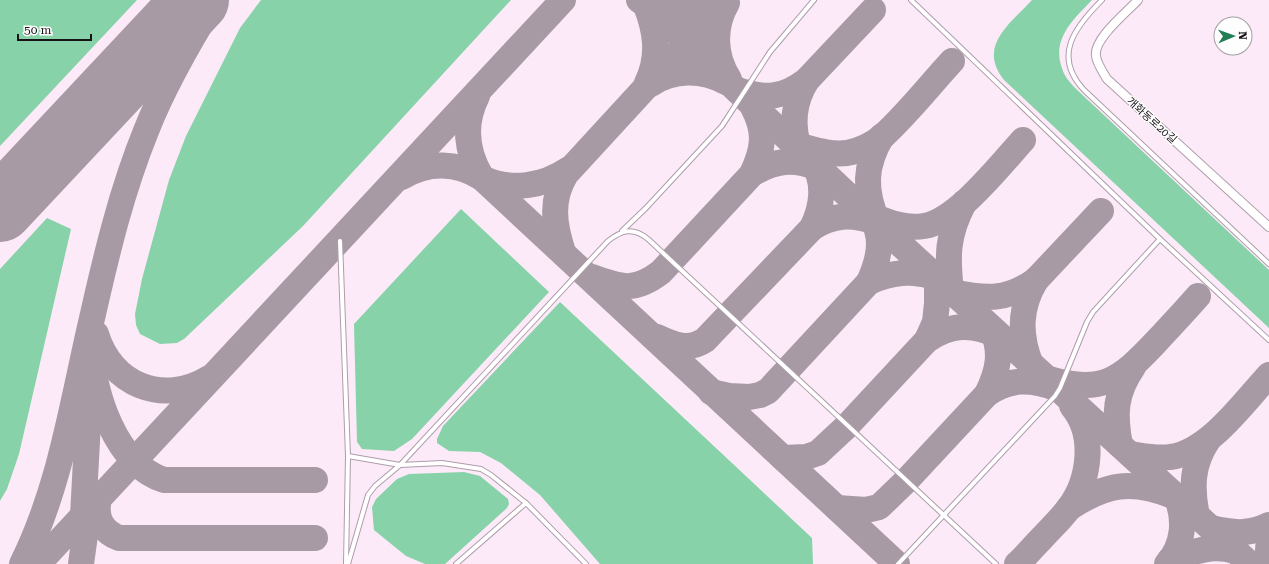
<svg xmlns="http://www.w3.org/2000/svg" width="1269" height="564" viewBox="0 0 1269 564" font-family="'Roboto Serif','Noto Sans KR',serif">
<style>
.green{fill:#87d2a9}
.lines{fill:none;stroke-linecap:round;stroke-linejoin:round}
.taxiway{stroke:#a79aa4;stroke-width:26}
.runway{stroke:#a79aa4;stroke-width:66}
.lane-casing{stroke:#ae9daa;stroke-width:6}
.street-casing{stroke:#ae9daa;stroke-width:10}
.lane{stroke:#fff;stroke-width:4}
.street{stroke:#fff;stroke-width:8}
.labels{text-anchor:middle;stroke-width:3;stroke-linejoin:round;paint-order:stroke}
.street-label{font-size:11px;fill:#181216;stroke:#fefefe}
</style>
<rect width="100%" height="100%" fill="#fceaf8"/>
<!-- green -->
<g class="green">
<path d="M0,0H137L0,146Z"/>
<path d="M261,0H511L303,226L184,339L177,343L160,344L140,334L136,325L135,314L142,279L169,180L186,136L240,28Z"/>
<path d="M1032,0H1092C1073,20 1050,40 1063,71C1065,77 1070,82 1074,87L1269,270V328L1004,80C977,46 1010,24 1032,0Z"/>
<path d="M461,209L549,292L412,439L394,451L362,449L357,442L354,324Z"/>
<path d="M47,218L71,229L19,454L7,489L0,501V269Z"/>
<path d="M560,302L812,538L813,564H600L540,495L501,463L480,452L449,451L437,443V439L443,426Z"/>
<path d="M464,472L480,476L508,499L509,504L507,508L445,564H425L406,556L374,530L372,507L376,499L397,479L409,474Z"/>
</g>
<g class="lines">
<!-- taxiway -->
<g class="taxiway">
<path d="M639,0L653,9L687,43L876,222L1250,564"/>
<path d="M645,3C656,30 660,56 647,83"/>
<path d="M727,3C713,27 714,56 729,79"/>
<path d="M647,4C673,12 698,16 723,0"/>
<path d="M651,84C673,69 702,69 726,82"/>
<path d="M737,90C765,99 782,99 807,80L873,10"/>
<path d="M477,96C463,124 466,152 482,178C511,192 544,186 569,169"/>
<path d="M796,145C813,149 828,155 847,153C859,151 874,144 883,136C908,113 929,86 952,61"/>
<path d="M800,151C791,126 793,102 807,80"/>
<path d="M752,174C775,160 793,158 818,168"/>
<path d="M402,177C428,161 457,162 482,178L897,564"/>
<path d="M873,216C890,223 906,229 924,226C957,221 1001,164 1023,140"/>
<path d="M878,223C864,191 864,166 882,136"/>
<path d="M812,228C833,214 852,214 876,222"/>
<path d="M563,252C554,225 550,200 566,174L726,0"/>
<path d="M592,277C622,288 635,292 661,272L752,174C764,148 766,132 753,107"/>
<path d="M869,282C892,272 910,270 935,277"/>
<path d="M951,291C947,256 947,235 964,203"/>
<path d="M952,292C986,299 1007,301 1036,280L1101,211"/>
<path d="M96,334C111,385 163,406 209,378"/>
<path d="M657,337C674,345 689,351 705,340L812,228C822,208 826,183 813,163"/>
<path d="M927,340C950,324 972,323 997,335"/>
<path d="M91,348C94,394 115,464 164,480H315"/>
<path d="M1031,365C1019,335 1019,308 1036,280"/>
<path d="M1049,379C1101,394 1119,381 1154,344C1169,328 1184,312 1198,296"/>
<path d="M711,392L729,396L749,397L760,395L768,391L869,282C878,262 885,238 871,217"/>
<path d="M987,394C1009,378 1031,379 1056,388"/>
<path d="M1120,445C1114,414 1115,393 1133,367"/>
<path d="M1130,454C1144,456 1156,459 1170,457C1208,453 1244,402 1269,375"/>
<path d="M783,458L806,457L818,453L847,426L927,340L935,322L937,303V285L931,273"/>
<path d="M98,504C96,521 104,532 119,538H315"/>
<path d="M837,508L866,510L879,507L906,481L987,394C998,372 1003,351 991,328"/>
<path d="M1069,508C1106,484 1131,479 1173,496"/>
<path d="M83,516L90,385"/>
<path d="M1197,516C1191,487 1192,464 1208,440"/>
<path d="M1211,528C1232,533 1249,535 1269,525"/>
<path d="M1170,560C1192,552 1212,544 1235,551"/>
<path d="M22,564C61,486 73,398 93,314C107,252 122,190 146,131C164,85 189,42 215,0"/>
<path d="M38,564L563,0"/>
<path d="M81,564L85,535L95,508"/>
<path d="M1017,564C1026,556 1034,546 1042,538C1051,528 1061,519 1069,508C1090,480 1096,434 1072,406"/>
<path d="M1167,564C1184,545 1186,519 1176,496"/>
<path d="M1267,564L1269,537"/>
</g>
<!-- runway -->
<path class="runway" d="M0,209L196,0"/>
<defs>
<g id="lane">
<path d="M911,0L1160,239L1269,340"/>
<path d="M1102,0C1075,27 1052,56 1084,90L1269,264"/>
<path d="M622,231L646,208L722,126L770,52L814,0"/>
<path d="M340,241L348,456L346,564"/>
<path d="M348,456L400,465L442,463L481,469L491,475L526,503L586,564"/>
<path d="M348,564L368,495L375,486L400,465L608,241C622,230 633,227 648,239L996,564"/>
<path d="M456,564L526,503"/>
<path d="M898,564L1055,396L1060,388L1087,322L1093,312L1160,239"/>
</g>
<path id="street" d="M1138,0C1127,12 1093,39 1096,56C1097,64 1103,72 1107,79L1269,227"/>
</defs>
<!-- lane casing -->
<use href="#lane" class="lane-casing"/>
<!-- street casing -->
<use href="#street" class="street-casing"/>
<!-- lane -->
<use href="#lane" class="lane"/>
<!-- street -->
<use href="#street" class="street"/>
</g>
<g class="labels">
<!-- street labels -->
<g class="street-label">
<text transform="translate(1152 120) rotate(42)" y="4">개화동로20길</text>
</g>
</g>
<!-- north arrow -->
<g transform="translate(1233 36) rotate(88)"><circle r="19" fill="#fefefe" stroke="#a2a0a1"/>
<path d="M0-3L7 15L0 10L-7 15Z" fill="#227e55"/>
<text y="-6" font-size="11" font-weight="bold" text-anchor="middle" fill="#181216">N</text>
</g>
<!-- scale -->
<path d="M18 34v6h73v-6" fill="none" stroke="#181216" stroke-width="2"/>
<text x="24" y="34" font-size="12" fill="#181216" stroke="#fefefe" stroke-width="3" paint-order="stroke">50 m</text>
</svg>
